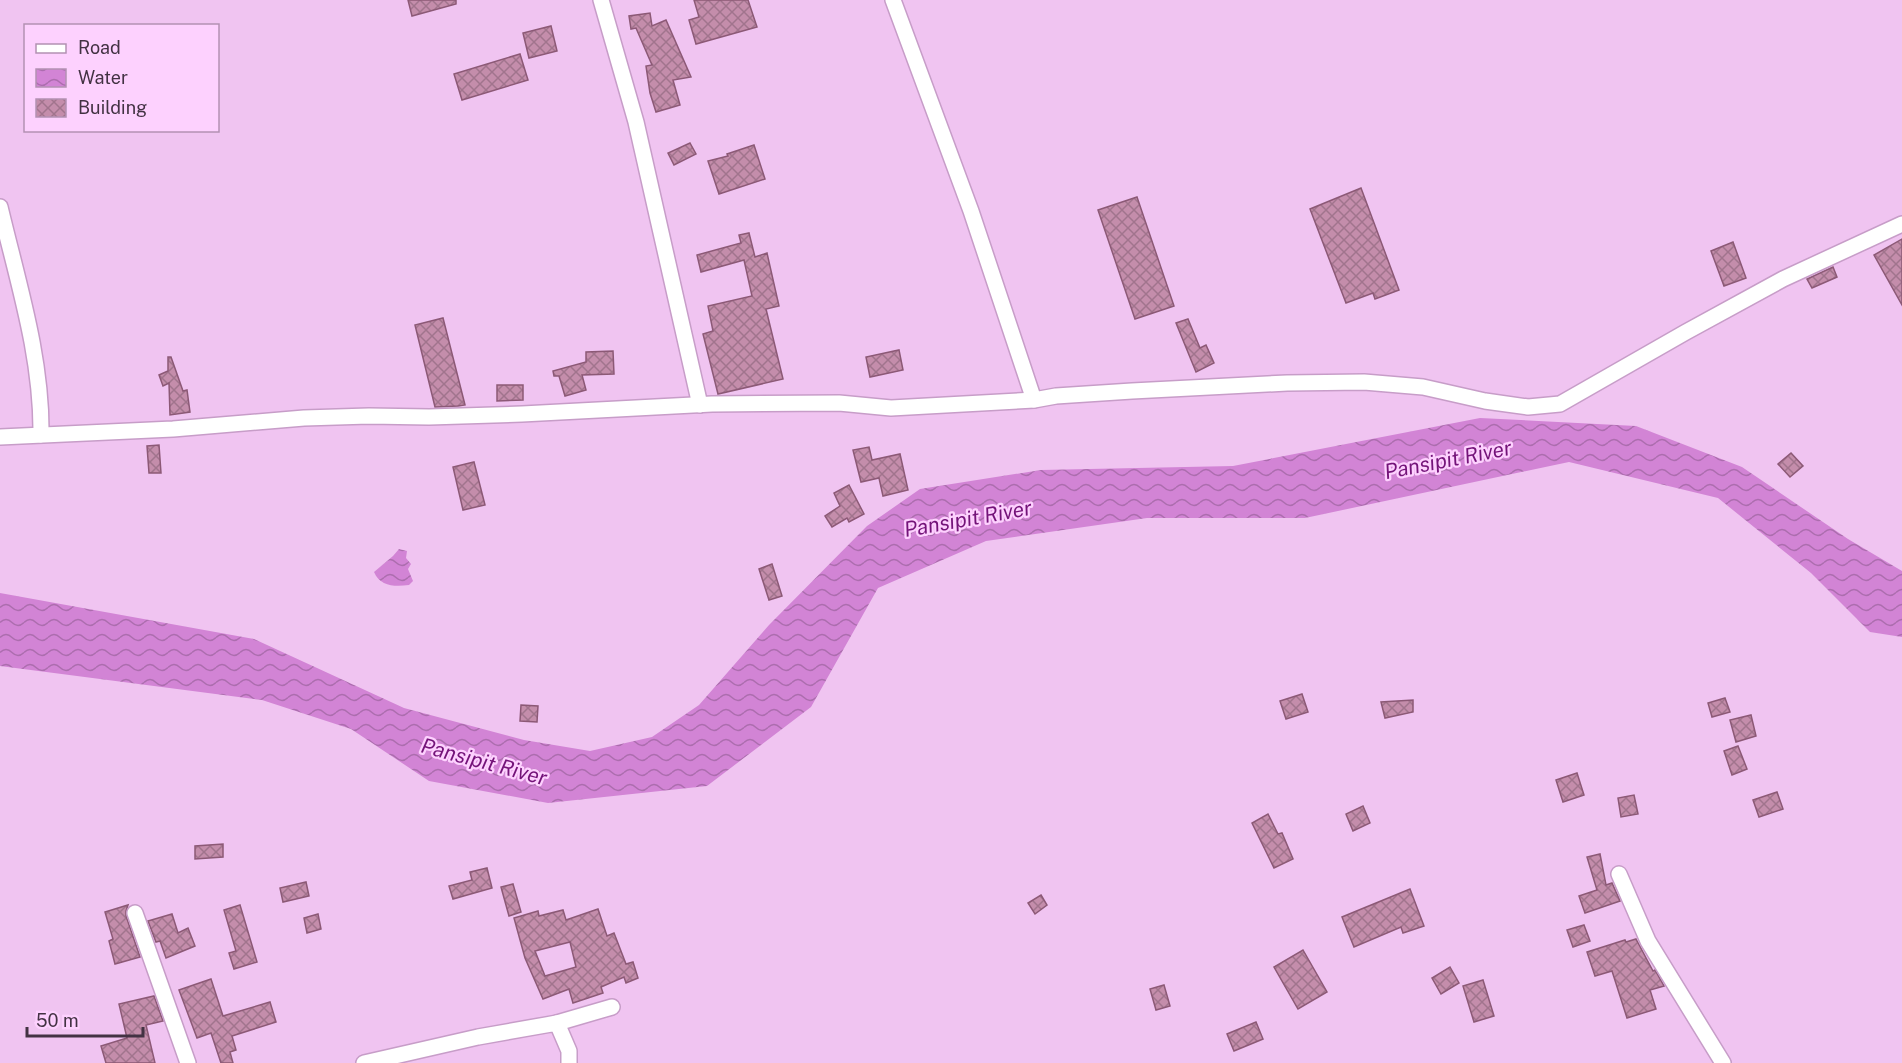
<svg xmlns="http://www.w3.org/2000/svg" width="1902" height="1063" viewBox="0 0 1902 1063" font-family="'Public Sans',sans-serif">
<style>
.water{fill:url(#water-waves)}
.building{fill:url(#building-cross-hatch);stroke:#8c5976;stroke-width:1.5;fill-rule:evenodd}
.lines{fill:none;stroke-linecap:round;stroke-linejoin:round}
.minor-casing{stroke:#c79dc8;stroke-width:18}
.minor{stroke:#fff;stroke-width:15}
.labels{text-anchor:middle;stroke-width:4.5;stroke-linejoin:round;paint-order:stroke}
.water-label{font-size:21px;font-style:italic;fill:#741379;stroke:#fdd1fe}
</style>
<defs>
<pattern id="water-waves" width="16" height="10" patternUnits="userSpaceOnUse" patternTransform="scale(1.5)"><rect width="16" height="10" fill="#d284d5"/><path d="M0 5q4-4 8 0t8 0" fill="none" stroke="#ac6dae"/></pattern>
<pattern id="building-cross-hatch" width="8" height="8" patternUnits="userSpaceOnUse" patternTransform="scale(1.5)"><rect width="8" height="8" fill="#c48dab"/><path d="M0 0l8 8M0 8l8-8" fill="none" stroke="#a1748d"/></pattern>
</defs>
<rect width="100%" height="100%" fill="#f0c4f1"/>
<!-- water -->
<g class="water">
<path d="M1480,418L1636,426L1742,467L1848,539L1902,571V637L1870,632L1811,573L1718,498L1569,462L1305,518H1147L986,541L878,588L811,707L707,786L548,803L429,781L351,729L262,700L0,666V593L254,639L404,708L524,740L590,751L652,737L699,705L769,625L867,526L920,489L1041,470L1233,466Z"/>
<path d="M399,549L407,551L406,558L411,564L408,569L413,581L409,585C394,587 380,586 374,572L393,556Z"/>
</g>
<!-- building -->
<g class="building">
<path d="M408,0H456V4L412,16Z"/>
<path d="M694,0H748L757,27L696,44L689,20L699,17Z"/>
<path d="M650,13L652,26L666,20L691,77L673,80L680,105L656,112L650,93L646,66L652,65L636,28L631,29L629,16Z"/>
<path d="M551,26L557,51L529,58L523,33Z"/>
<path d="M520,54L528,80L462,100L454,74Z"/>
<path d="M690,143L696,154L674,165L668,153Z"/>
<path d="M754,145L765,179L719,194L708,161L728,156L727,154Z"/>
<path d="M1361,188L1399,290L1375,299L1373,293L1346,303L1310,209Z"/>
<path d="M1137,197L1174,306L1135,319L1098,210Z"/>
<path d="M749,233L755,257L767,253L779,306L766,309L783,379L718,394L703,334L713,331L708,306L752,296L744,260L701,272L697,255L741,243L739,235Z"/>
<path d="M1902,239V305L1874,255Z"/>
<path d="M1733,242L1746,278L1724,286L1711,251Z"/>
<path d="M1833,267L1837,277L1812,288L1807,279Z"/>
<path d="M443,318L465,405L458,406L435,407L415,325Z"/>
<path d="M1188,319L1200,348L1206,345L1214,363L1196,372L1176,323Z"/>
<path d="M899,350L903,370L870,377L866,357Z"/>
<path d="M613,351L614,374L582,375L586,390L565,396L559,376H554L553,371L586,362V352Z"/>
<path d="M168,357H171L183,391L187,390L190,412L170,415L169,383L163,386L159,375L168,371Z"/>
<path d="M497,385H523V400L497,401Z"/>
<path d="M159,445L161,473H149L147,446Z"/>
<path d="M869,447L872,460L900,454L908,490L883,496L879,478L861,482L853,450Z"/>
<path d="M1791,453L1803,466L1790,477L1778,464Z"/>
<path d="M474,462L485,505L463,510L453,467Z"/>
<path d="M849,485L864,514L849,522L847,518L832,527L825,516L840,506L834,493Z"/>
<path d="M772,564L782,596L769,600L759,569Z"/>
<path d="M1302,694L1308,712L1286,719L1280,701Z"/>
<path d="M1725,698L1730,712L1712,717L1708,703Z"/>
<path d="M1413,700V712L1385,718L1381,702Z"/>
<path d="M521,705L538,706L537,722L520,721Z"/>
<path d="M1751,715L1756,736L1736,742L1730,720Z"/>
<path d="M1738,746L1747,769L1732,775L1724,751Z"/>
<path d="M1577,773L1584,795L1563,802L1556,780Z"/>
<path d="M1777,792L1783,809L1759,817L1753,800Z"/>
<path d="M1634,795L1638,814L1621,817L1618,798Z"/>
<path d="M1363,806L1370,823L1353,831L1346,814Z"/>
<path d="M1268,814L1278,834L1282,833L1293,859L1274,868L1252,823Z"/>
<path d="M223,844V857L195,859V846Z"/>
<path d="M1600,854L1606,885L1612,883L1620,901L1585,913L1579,896L1597,890L1587,857Z"/>
<path d="M487,868L492,888L453,899L449,886L472,880L470,872Z"/>
<path d="M306,882L309,896L283,902L280,888Z"/>
<path d="M513,884L521,912L509,916L501,887Z"/>
<path d="M1410,889L1424,926L1403,933L1401,927L1354,947L1342,917Z"/>
<path d="M1041,895L1047,905L1035,914L1028,903Z"/>
<path d="M128,905L126,911V916L140,957L115,964L109,941L113,939L105,912Z"/>
<path d="M240,905L257,962L234,969L229,953L236,951L224,910Z"/>
<path d="M598,909L607,936L614,933L626,964L633,962L638,978L626,983L624,977L601,987L603,993L573,1003L569,989L543,999L525,958L514,918L538,911L539,916L563,910L566,920ZM570,942L576,967L545,976L535,951Z"/>
<path d="M172,914L178,933L188,928L195,946L166,958L160,941L156,942L148,921Z"/>
<path d="M318,914L321,929L307,933L304,918Z"/>
<path d="M1584,925L1590,941L1573,947L1567,930Z"/>
<path d="M1636,939L1653,971L1655,970L1664,986L1650,990L1656,1009L1627,1018L1612,971L1595,976L1587,952L1625,940L1626,942Z"/>
<path d="M1303,950L1327,992L1298,1009L1274,967Z"/>
<path d="M1450,967L1459,983L1441,994L1432,978Z"/>
<path d="M211,979L223,1016L270,1002L276,1022L232,1036L236,1050L230,1052L233,1063H221L211,1033L197,1038L179,990Z"/>
<path d="M1483,980L1494,1016L1474,1022L1463,986Z"/>
<path d="M1164,985L1170,1006L1156,1010L1150,989Z"/>
<path d="M154,996L163,1021L146,1025L155,1063H106L101,1046L127,1038L119,1004Z"/>
<path d="M1256,1022L1263,1039L1234,1051L1227,1034Z"/>
</g>
<g class="lines">
<defs>
<g id="minor">
<path d="M601,0L636,122L700,405"/>
<path d="M893,0L971,211L1034,400"/>
<path d="M0,207C18,283 42,357 41,435"/>
<path d="M0,437L173,429L304,418L369,416L429,417L522,414L712,404L839,403L891,408L1034,400L1056,396L1132,391L1287,383L1364,382L1423,387L1485,401L1528,407L1560,404L1686,332L1783,279L1902,224"/>
<path d="M1619,874L1648,941L1723,1063"/>
<path d="M135,913L188,1063"/>
<path d="M557,1023L612,1007"/>
<path d="M364,1063L478,1037L557,1023L569,1051V1063"/>
</g>
</defs>
<!-- minor casing -->
<use href="#minor" class="minor-casing"/>
<!-- minor -->
<use href="#minor" class="minor"/>
</g>
<g class="labels">
<!-- water labels -->
<g class="water-label">
<text transform="translate(1448 460) rotate(-11)" y="7">Pansipit River</text>
<text transform="translate(968 519) rotate(-10)" y="7">Pansipit River</text>
<text transform="translate(484 762) rotate(15)" y="7">Pansipit River</text>
</g>
</g>
<!-- legend -->
<rect x="24" y="24" width="195" height="108" fill="#fdd1fe" stroke="#b391b3" stroke-width="1.5"/>
<rect x="36" y="44" width="30" height="9" fill="#ffffff" stroke="#b391b3" stroke-width="1.5"/>
<text x="78" y="54" font-size="18" fill="#433243">Road</text>
<rect x="36" y="69" width="30" height="18" fill="url(#water-waves)" stroke="#b391b3" stroke-width="1.5"/>
<text x="78" y="84" font-size="18" fill="#433243">Water</text>
<rect x="36" y="99" width="30" height="18" fill="url(#building-cross-hatch)" stroke="#b391b3" stroke-width="1.5"/>
<text x="78" y="114" font-size="18" fill="#433243">Building</text>
<!-- scale -->
<path d="M27 1027v9h116v-9" fill="none" stroke="#433243" stroke-width="3"/>
<text x="36" y="1027" font-size="18" fill="#433243" stroke="#fdd1fe" stroke-width="4.5" paint-order="stroke">50 m</text>
</svg>
